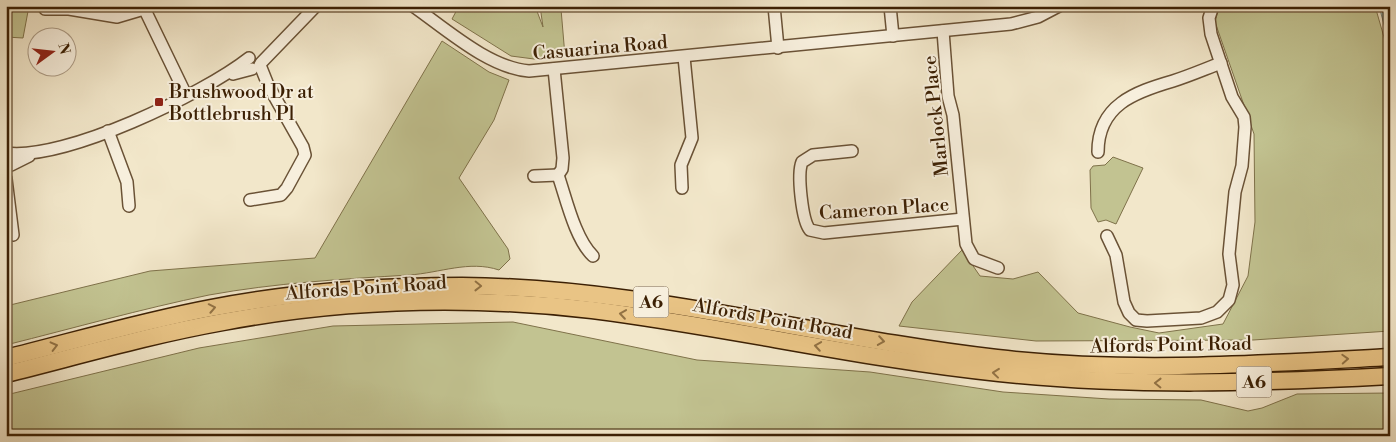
<svg xmlns="http://www.w3.org/2000/svg" width="1396" height="442" viewBox="0 0 1396 442" font-family="'Libre Bodoni',serif">
<style>
.green{fill:#c2c391;stroke:#7f724a}
.water{fill:#9cbebd;stroke:#767f73}
.lines{fill:none;stroke-linecap:round;stroke-linejoin:round}
.minor-casing{stroke:#6a5236;stroke-width:14}
.highway-casing{stroke:#3c2004;stroke-width:19}
.minor{stroke:#f7efdd;stroke-width:11}
.highway{stroke:#e9c485;stroke-width:16}
.oneway{stroke:#927244}
.poi-dot{fill:#8f2418;stroke:#f7efdd;stroke-width:2}
.labels{text-anchor:middle;stroke-width:4;stroke-linejoin:round;paint-order:stroke}
.shield{fill:#f7efdd;stroke:#745e45;stroke-width:1}
.shield-label{font-size:18px;font-weight:bold;fill:#3c2004}
.street-label{font-size:19px;fill:#3c2004;stroke:#f7efdd}
.poi-label{font-size:19px;fill:#3c2004;stroke:#f7efdd;text-anchor:start}
</style>
<rect width="100%" height="100%" fill="#f2e7ca"/>
<filter id="stains"><feTurbulence type="fractalNoise" baseFrequency=".004" numOctaves="4"/><feColorMatrix values="0 0 0 0 .2 0 0 0 0 .09 0 0 0 0 .02 0 0 0 .5 -.17"/></filter>
<radialGradient id="worn" r=".72"><stop offset=".6" stop-color="#630" stop-opacity="0"/><stop offset="1" stop-color="#630" stop-opacity=".3"/></radialGradient>
<!-- green -->
<g class="green">
<path d="M6,6H29L23,38L6,37Z"/>
<path d="M459,6H535L543,27L540,6H583L561,9L565,56L534,59L511,56L452,19Z"/>
<path d="M1219,6H1375L1390,58V331L1253,340L1036,341L899,326L912,302L962,250L980,276L1013,279L1038,272L1078,313L1130,327L1159,333L1223,324L1248,276L1255,222L1254,134L1215,22Z"/>
<path d="M442,41L489,72L509,80L494,120L459,178L508,249L510,259L499,270C469,260 440,273 409,275C343,279 275,283 209,295C141,309 74,328 6,345V306L150,271L315,258Z"/>
<path d="M1113,157L1143,168L1116,224L1106,220L1098,222L1091,208L1090,170L1093,166L1105,165Z"/>
<path d="M513,322L697,360L870,372L1003,392L1109,399L1201,400L1248,411L1262,408L1297,394L1390,393V436H6V395L199,348L333,326Z"/>
</g>
<!-- water -->
<path class="water" d="M1379,6H1390V47Z"/>
<g class="lines">
<defs>
<g id="minor">
<path d="M143,6L186,95"/>
<path d="M413,6C446,29 489,68 529,71L1011,24L1038,17L1059,6"/>
<path d="M774,6L778,48"/>
<path d="M890,6L893,36"/>
<path d="M45,9H69L117,17L144,9"/>
<path d="M943,31L948,96L953,115L966,244L974,259L998,268"/>
<path d="M261,63L316,6"/>
<path d="M554,69L563,158L562,169L558,175"/>
<path d="M233,74L252,69"/>
<path d="M108,131L127,182L129,206"/>
<path d="M852,151L813,155L802,162C797,174 802,221 810,230L824,233L963,219"/>
<path d="M1098,152C1098,105 1135,92 1173,81C1189,76 1205,69 1221,63"/>
<path d="M6,153C65,161 203,94 249,58"/>
<path d="M11,165L29,156"/>
<path d="M558,175C566,198 575,239 593,256"/>
<path d="M534,176L558,175"/>
<path d="M6,179L13,235"/>
<path d="M682,188L681,165L692,138L684,57"/>
<path d="M250,200L281,195L287,188L305,155L303,147L268,85L260,65"/>
<path d="M1107,236L1116,255L1124,302L1129,313L1136,320L1147,321L1201,318L1217,312L1229,300L1233,285L1229,254L1235,192L1242,166L1245,127L1244,117L1232,97L1211,34L1209,18L1213,6"/>
</g>
<g id="highway">
<path d="M6,358C74,341 142,321 211,308C294,292 378,286 462,286C643,287 819,338 997,358C1128,373 1259,364 1390,357"/>
<path d="M6,374C78,356 150,335 223,322C345,299 469,296 592,310C728,327 862,359 999,373C1129,387 1259,383 1390,376"/>
</g>
</defs>
<!-- minor casing -->
<use href="#minor" class="minor-casing"/>
<!-- highway casing -->
<use href="#highway" class="highway-casing"/>
<!-- minor -->
<use href="#minor" class="minor"/>
<!-- highway -->
<use href="#highway" class="highway"/>
</g>
<!-- one-way arrows -->
<defs><path id="oneway-chevron" d="M-2-3.5L2.5 0L-2 3.5" fill="none" stroke-width="1.6" stroke-linecap="round" stroke-linejoin="round" transform="scale(1.25)"/></defs>
<g class="oneway">
<use href="#oneway-chevron" transform="translate(478 286) rotate(1)"/>
<use href="#oneway-chevron" transform="translate(212 308) rotate(-11)"/>
<use href="#oneway-chevron" transform="translate(623 314) rotate(-172)"/>
<use href="#oneway-chevron" transform="translate(881 341) rotate(9)"/>
<use href="#oneway-chevron" transform="translate(54 346) rotate(-14)"/>
<use href="#oneway-chevron" transform="translate(818 346) rotate(-171)"/>
<use href="#oneway-chevron" transform="translate(1345 359) rotate(-3)"/>
<use href="#oneway-chevron" transform="translate(996 373) rotate(-174)"/>
<use href="#oneway-chevron" transform="translate(1158 383) rotate(-179)"/>
</g>
<!-- markers -->
<rect class="poi-dot" x="154" y="97" width="10" height="10" rx="2.5"/>
<g class="labels">
<!-- shield labels -->
<g class="shield">
<rect x="633.5" y="286.5" width="35" height="31" rx="4"/>
<rect x="1236.5" y="366.5" width="35" height="31" rx="4"/>
</g>
<g class="shield-label">
<text x="651" y="308">A6</text>
<text x="1254" y="388">A6</text>
</g>
<!-- street labels -->
<g class="street-label">
<text transform="translate(600 47) rotate(-5)" y="7">Casuarina Road</text>
<text transform="translate(935 116) rotate(-96)" y="7">Marlock Place</text>
<text transform="translate(884 208) rotate(-4)" y="7">Cameron Place</text>
<text transform="translate(366 287) rotate(-4)" y="7">Alfords Point Road</text>
<text transform="translate(773 318) rotate(10)" y="7">Alfords Point Road</text>
<text transform="translate(1171 344) rotate(-1)" y="7">Alfords Point Road</text>
</g>
<!-- poi labels -->
<g class="poi-label">
<text x="169" y="98">Brushwood Dr at<tspan x="169" dy="22">Bottlebrush Pl</tspan></text>
</g>
</g>
<!-- margin -->
<rect width="1396" height="442" fill="none" stroke="#f2e7ca" stroke-width="25"/>
<rect x="8" y="8" width="1381" height="427" fill="none" stroke="#3c2004" stroke-width="2.5"/>
<rect x="12" y="12" width="1371" height="417" fill="none" stroke="#3c2004"/>
<!-- north arrow -->
<g transform="translate(52 52) rotate(75)"><circle r="24" fill="#f7efdd" stroke="#ac9c86"/>
<path d="M0-4L9 19L0 12L-9 19Z" fill="#8f2418"/>
<text y="-8" font-size="14" font-weight="bold" text-anchor="middle" fill="#3c2004">N</text>
</g>
<rect width="100%" height="100%" filter="url(#stains)"/>
<rect width="100%" height="100%" fill="url(#worn)"/>
</svg>
